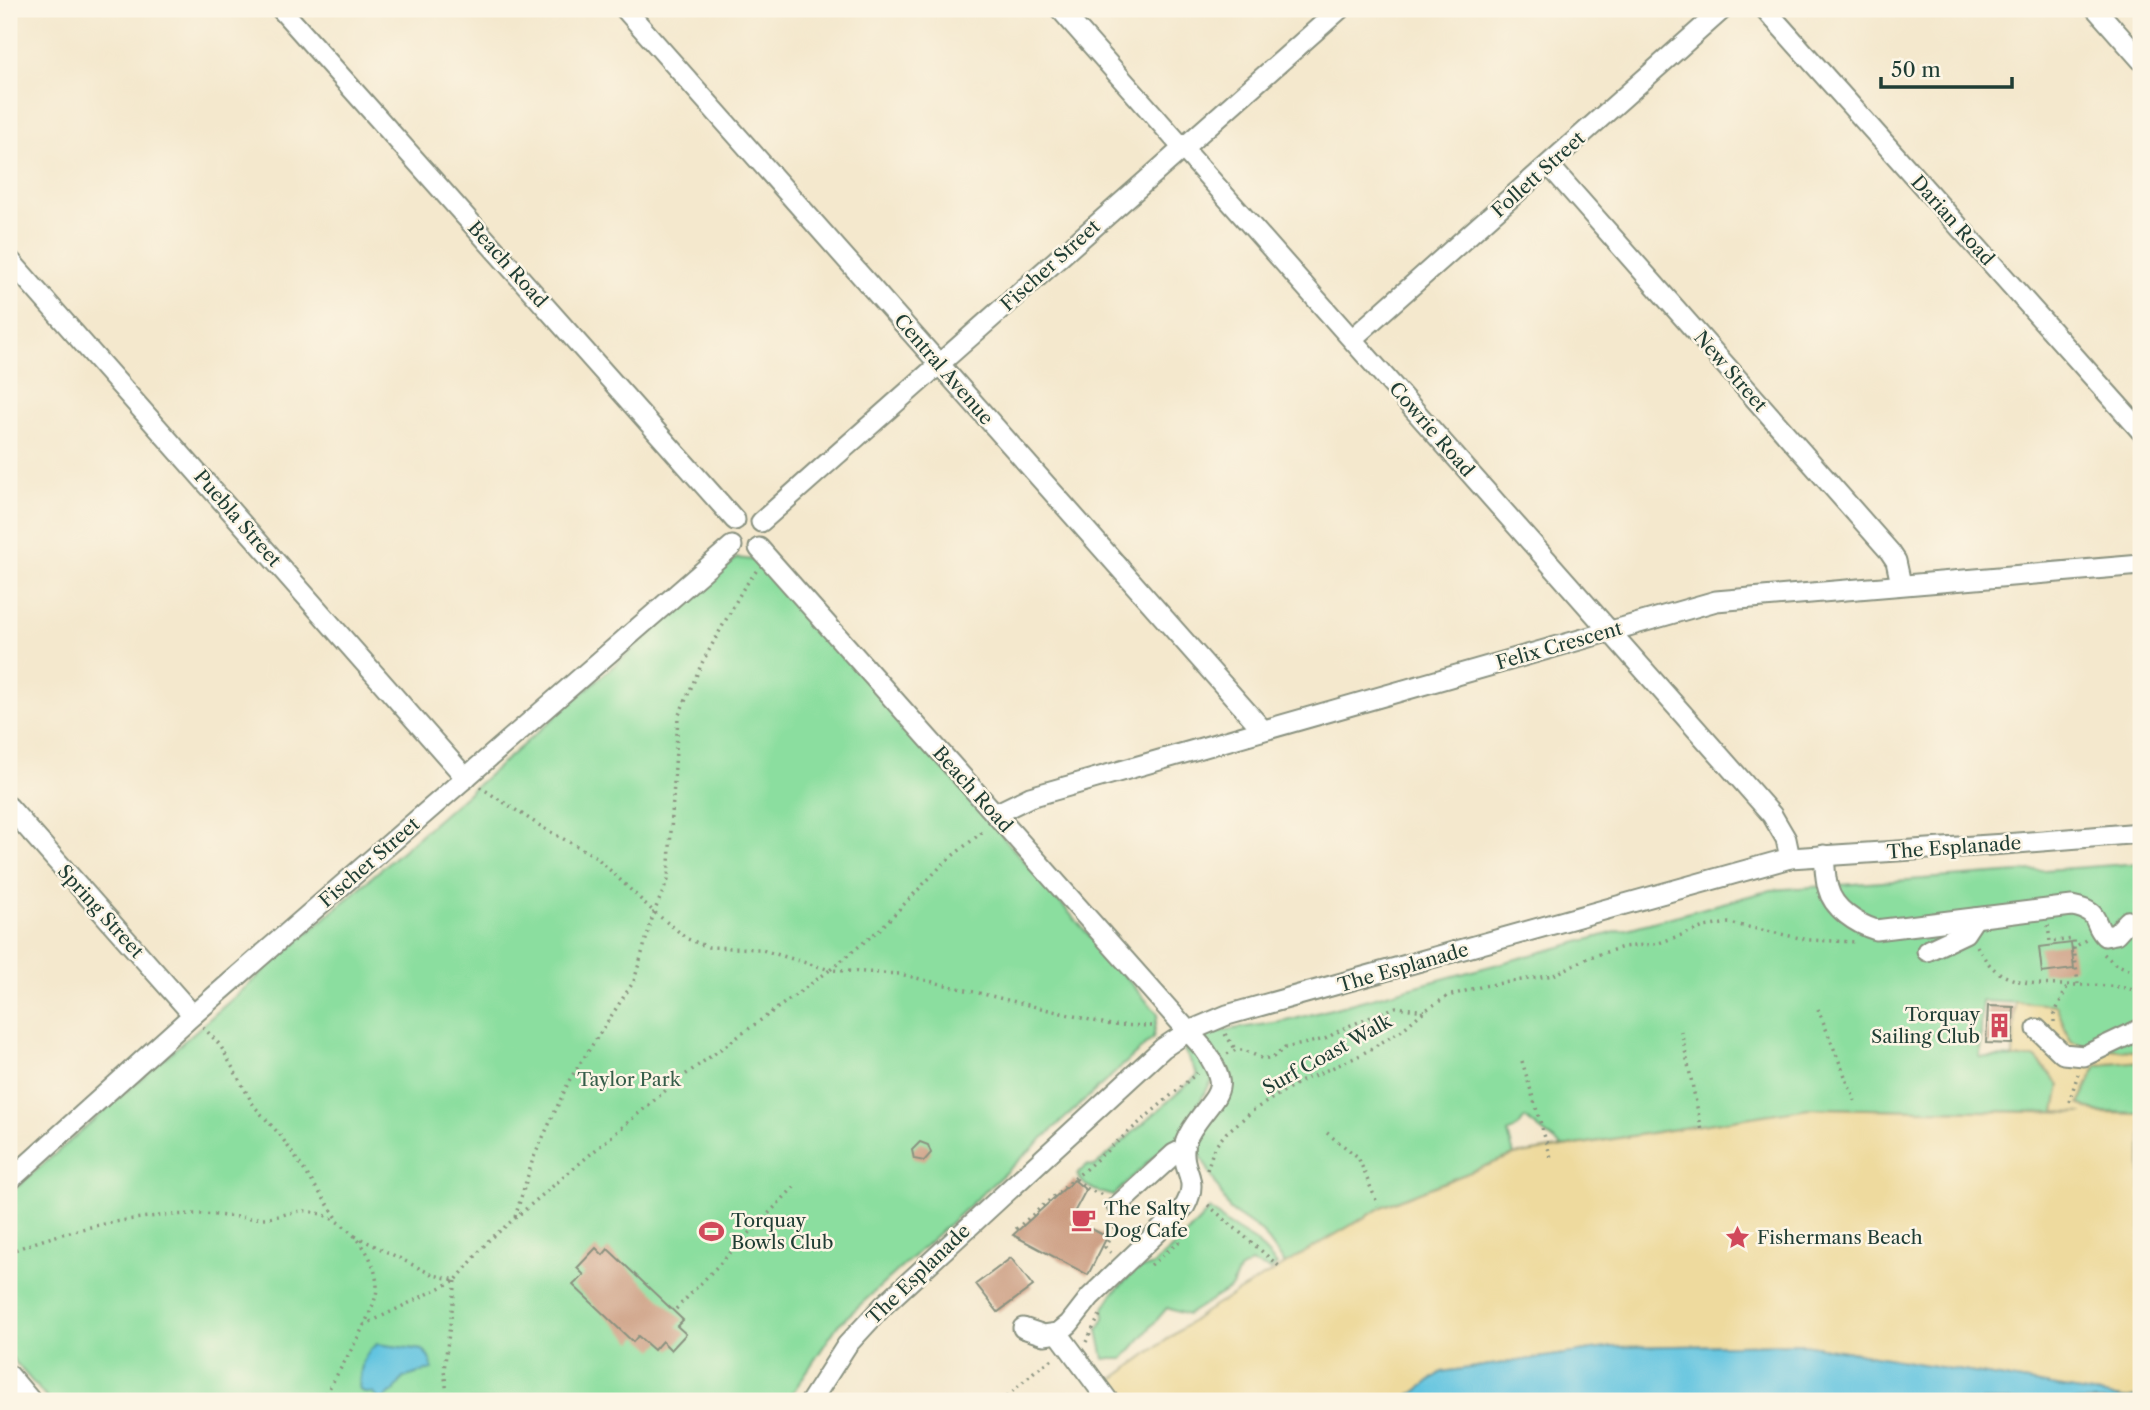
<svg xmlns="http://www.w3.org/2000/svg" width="2150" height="1410" viewBox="0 0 2150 1410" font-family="'Libre Caslon Text',serif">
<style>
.green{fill:#8bde9f;stroke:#558e6a;stroke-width:2}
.sand{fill:#eeda9e;stroke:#868c69;stroke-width:2}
.water{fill:#62c4e0;stroke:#40808a;stroke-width:2}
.building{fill:#cb9b80}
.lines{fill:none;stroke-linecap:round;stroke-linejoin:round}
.minor-casing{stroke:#8a9280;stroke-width:23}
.path{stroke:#8a9280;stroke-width:3.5;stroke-dasharray:2 5;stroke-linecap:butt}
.minor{stroke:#fff;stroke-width:19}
.labels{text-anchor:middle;stroke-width:5;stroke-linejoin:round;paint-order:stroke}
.street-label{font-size:19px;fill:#1f3d34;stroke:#fcf5e5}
.poi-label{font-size:19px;fill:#1f3d34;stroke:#fcf5e5;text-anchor:start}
.park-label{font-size:19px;fill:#355d49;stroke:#fcf5e5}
</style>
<rect width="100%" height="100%" fill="#fcf5e5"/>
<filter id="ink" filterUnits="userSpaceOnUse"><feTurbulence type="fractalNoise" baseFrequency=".0143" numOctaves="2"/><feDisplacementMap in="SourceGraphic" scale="14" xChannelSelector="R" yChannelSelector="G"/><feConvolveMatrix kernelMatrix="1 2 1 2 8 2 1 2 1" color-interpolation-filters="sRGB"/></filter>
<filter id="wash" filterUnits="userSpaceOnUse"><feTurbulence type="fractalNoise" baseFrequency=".00686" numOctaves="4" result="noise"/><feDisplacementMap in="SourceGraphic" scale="28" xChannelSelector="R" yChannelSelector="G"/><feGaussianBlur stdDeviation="1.57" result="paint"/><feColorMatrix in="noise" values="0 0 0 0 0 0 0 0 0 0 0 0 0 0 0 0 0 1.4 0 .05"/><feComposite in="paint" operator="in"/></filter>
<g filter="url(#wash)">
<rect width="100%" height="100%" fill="#f4e8cd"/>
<!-- green -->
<g class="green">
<path d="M737,558L761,561L1158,1014L1153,1038L838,1325L787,1401H49L9,1355V1194Z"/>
<path d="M2141,863V1052L2090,1047L2070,1042L2056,1005L1982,1001L1980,1057L2036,1058L2060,1085L2055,1112L1809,1108L1562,1147L1525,1118L1519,1126L1508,1133L1514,1155L1384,1206L1285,1264L1262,1232L1230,1210L1198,1151L1197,1141L1230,1084L1213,1079L1178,1139L1169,1142L1113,1196C1099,1192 1084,1189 1077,1174L1087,1165L1095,1166L1198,1075L1184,1050L1211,1034L1220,1031L1287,1021L1771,890Z"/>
<path d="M2141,1061V1113L2097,1112L2079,1104L2097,1065Z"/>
<path d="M1210,1209L1226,1223L1255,1241L1277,1265L1270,1270L1251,1263L1239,1270L1232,1287L1187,1315L1167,1308L1123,1359H1104L1098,1330L1104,1318V1308L1114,1292L1135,1271L1153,1265L1180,1241Z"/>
</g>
<!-- sand -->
<path class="sand" d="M2015,1002L2056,1005L2070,1041L2089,1047L2141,1052V1061L2097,1065L2079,1104L2098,1113L2141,1114V1396L2128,1399L1804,1344L1613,1347L1442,1372L1403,1401H1083L1206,1311L1384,1206L1514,1155L1809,1108L2083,1113L2055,1112L2060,1085L2036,1058H2013Z"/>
<!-- water -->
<g class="water">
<path d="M377,1344L423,1350L431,1361L432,1369L403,1378L395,1390L381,1401L372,1393H364L359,1389C361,1370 360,1356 377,1344Z"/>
<path d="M1804,1344L2128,1399L2141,1396V1401H1403L1442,1372L1613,1347Z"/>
</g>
<g id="blocks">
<!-- building -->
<g class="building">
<path d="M2071,943L2074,969L2042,973L2039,947Z"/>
<path d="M1988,1006L2014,1007L2012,1044L1986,1043Z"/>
<path d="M920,1142L928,1145L931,1153L924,1161L914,1159L912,1150Z"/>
<path d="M1074,1180L1086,1190L1071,1218L1107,1237L1088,1275L1013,1235Z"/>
<path d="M596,1248L603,1255L608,1249L683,1320L677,1326L686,1334L671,1350L662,1341L654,1350L638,1336L633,1342L573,1285L584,1275L577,1268Z"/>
<path d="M1011,1258L1033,1286L998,1312L976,1284Z"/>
</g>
</g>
</g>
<g filter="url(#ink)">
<use href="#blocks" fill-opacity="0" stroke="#8a9280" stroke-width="2"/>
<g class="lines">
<defs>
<g id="minor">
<path d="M281,9L735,520"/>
<path d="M625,9L1263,730"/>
<path d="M1060,9L1772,815L1786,839L1790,858"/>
<path d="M1765,9L2141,431"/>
<path d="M2096,9L2141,60"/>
<path d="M1549,165L1890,552L1896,561L1901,584"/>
<path d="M9,259L466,778"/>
<path d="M1352,339L1723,9"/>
<path d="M761,522L1340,9"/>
<path d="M759,548L1204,1049C1234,1092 1215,1093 1192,1129C1189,1134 1184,1142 1184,1149C1182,1173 1200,1178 1185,1206L1090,1297L1069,1324L1058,1333L1044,1335L1023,1328"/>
<path d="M9,807L193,1015"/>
<path d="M995,814L1030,797L1716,601L2141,565"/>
<path d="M1824,855C1825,865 1825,878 1828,888C1833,909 1857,924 1876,930L2072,906C2103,912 2091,922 2105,936L2116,934L2128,921L2141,926"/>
<path d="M1927,951L1965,933L1975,918"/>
<path d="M2037,1029L2063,1054L2084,1056L2141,1029"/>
<path d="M9,1181L193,1015L732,546"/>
<path d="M1117,1206L1174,1154L1184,1149"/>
<path d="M1058,1333L1107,1399"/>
<path d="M9,1375L31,1401"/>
<path d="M811,1401L847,1345L883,1306L1163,1048L1187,1032L1227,1015L1790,858L2005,844L2141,833"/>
</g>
</defs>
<!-- minor casing -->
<use href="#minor" class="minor-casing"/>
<!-- path -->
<g class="path">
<path d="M480,787L545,829L595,856L654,912L688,939L708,947L759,949L830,970L880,929L946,861L985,830"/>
<path d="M2048,925L2050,942L2073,939L2078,984"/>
<path d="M1977,946C1981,953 1987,963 1993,968C2025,998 2101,975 2141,993"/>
<path d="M2072,949L2087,939"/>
<path d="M2104,954L2115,964L2141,974"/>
<path d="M1818,1009L1855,1101"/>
<path d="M2054,1022V1015L2068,985"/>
<path d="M203,1027L220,1045L254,1106L280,1135L339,1221"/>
<path d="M1681,1031L1702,1131"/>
<path d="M1225,1034L1236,1050"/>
<path d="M1227,1054L1236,1050H1244L1263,1059L1273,1057L1285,1048L1325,1039L1346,1027L1396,1007L1424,1011"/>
<path d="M1522,1061L1552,1161"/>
<path d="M2069,1102L2078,1074"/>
<path d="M1327,1133L1358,1157L1378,1205"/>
<path d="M1207,1170L1214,1148L1226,1133L1255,1109L1299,1082L1357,1057L1402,1030L1424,1011L1448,996L1483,986L1554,975L1590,957L1623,947L1656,944L1704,927L1729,923L1809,940L1858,942"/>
<path d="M1076,1179L1089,1190L1103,1195"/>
<path d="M1208,1205L1280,1267"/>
<path d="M515,1217L533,1159L570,1079L634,981L654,912L668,880L678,717L702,663L743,589L757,570"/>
<path d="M1016,1229L1197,1073"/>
<path d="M355,1236L433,1275L456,1280L488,1241L678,1080L830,970L900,974L1111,1025L1155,1026"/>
<path d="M9,1252C68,1229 132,1215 196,1214C219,1214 242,1219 265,1218C278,1218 293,1210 307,1211C343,1215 376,1250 377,1287C377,1311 335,1377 322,1401"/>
<path d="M1111,1253L1105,1247L1117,1224"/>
<path d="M1151,1265L1180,1241L1188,1230"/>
<path d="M676,1309L797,1184"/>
<path d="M364,1325L456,1280"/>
<path d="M1086,1342L1100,1315"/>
<path d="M363,1401L371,1399"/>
<path d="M448,1401L444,1370L456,1280"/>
<path d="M1002,1401L1036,1370L1056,1357"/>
</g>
<!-- minor -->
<use href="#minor" class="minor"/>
</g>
</g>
<!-- icons -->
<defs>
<symbol id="building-bare" viewBox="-9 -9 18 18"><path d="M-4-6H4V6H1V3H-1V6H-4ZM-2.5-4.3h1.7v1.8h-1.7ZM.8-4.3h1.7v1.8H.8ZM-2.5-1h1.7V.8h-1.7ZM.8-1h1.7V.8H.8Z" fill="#d1495b" stroke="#fcf5e5" stroke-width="2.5" paint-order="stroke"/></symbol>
<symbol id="cafe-bare" viewBox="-9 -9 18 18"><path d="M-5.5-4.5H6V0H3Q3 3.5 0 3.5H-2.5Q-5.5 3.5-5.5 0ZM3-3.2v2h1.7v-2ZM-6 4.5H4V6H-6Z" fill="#d1495b" stroke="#fcf5e5" stroke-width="2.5" paint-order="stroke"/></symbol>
<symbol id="stadium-bare" viewBox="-9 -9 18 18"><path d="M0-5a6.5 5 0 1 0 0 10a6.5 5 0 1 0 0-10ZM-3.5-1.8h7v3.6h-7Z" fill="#d1495b" stroke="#fcf5e5" stroke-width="2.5" paint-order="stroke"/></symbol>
<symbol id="sight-bare" viewBox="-9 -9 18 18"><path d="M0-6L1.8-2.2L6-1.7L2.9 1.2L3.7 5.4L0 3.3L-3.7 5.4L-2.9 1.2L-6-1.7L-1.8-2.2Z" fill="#d1495b" stroke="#fcf5e5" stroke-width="2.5" paint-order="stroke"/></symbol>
</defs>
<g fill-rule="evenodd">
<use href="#building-bare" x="1982" y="1008" width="35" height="35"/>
<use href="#cafe-bare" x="1066" y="1202" width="35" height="35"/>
<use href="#stadium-bare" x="694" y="1214" width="35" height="35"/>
<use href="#sight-bare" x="1720" y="1220" width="35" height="35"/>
</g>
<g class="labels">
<!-- street labels -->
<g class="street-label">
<text transform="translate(1538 174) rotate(-42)" y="7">Follett Street</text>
<text transform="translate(1953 220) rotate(48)" y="7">Darian Road</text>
<text transform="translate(508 264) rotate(48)" y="7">Beach Road</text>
<text transform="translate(1050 265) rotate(-42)" y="7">Fischer Street</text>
<text transform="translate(944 369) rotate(49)" y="7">Central Avenue</text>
<text transform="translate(1731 371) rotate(49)" y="7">New Street</text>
<text transform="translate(1432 429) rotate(49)" y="7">Cowrie Road</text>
<text transform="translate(238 518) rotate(49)" y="7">Puebla Street</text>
<text transform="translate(1559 645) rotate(-16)" y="7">Felix Crescent</text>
<text transform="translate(973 789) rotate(48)" y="7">Beach Road</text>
<text transform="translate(1954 847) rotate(-4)" y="7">The Esplanade</text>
<text transform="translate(369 862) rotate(-41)" y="7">Fischer Street</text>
<text transform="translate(101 911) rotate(48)" y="7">Spring Street</text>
<text transform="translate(1403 967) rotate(-16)" y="7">The Esplanade</text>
<text transform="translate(1327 1054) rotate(-29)" y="7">Surf Coast Walk</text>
<text transform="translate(918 1274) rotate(-44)" y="7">The Esplanade</text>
</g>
<!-- poi labels -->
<g class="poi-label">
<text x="1980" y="1021" text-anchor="end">Torquay<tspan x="1980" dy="22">Sailing Club</tspan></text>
<text x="1104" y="1215">The Salty<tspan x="1104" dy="22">Dog Cafe</tspan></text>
<text x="731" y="1227">Torquay<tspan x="731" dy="22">Bowls Club</tspan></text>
<text x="1757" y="1244">Fishermans Beach</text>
</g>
<!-- park labels -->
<g class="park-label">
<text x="629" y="1086">Taylor Park</text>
</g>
</g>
<!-- margin -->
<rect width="2150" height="1410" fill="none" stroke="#fcf5e5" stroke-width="35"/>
<!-- scale -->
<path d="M1881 77v10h131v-10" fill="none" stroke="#1f3d34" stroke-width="3.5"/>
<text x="1891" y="77" font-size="21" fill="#1f3d34" stroke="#fcf5e5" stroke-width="5" paint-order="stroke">50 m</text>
</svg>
